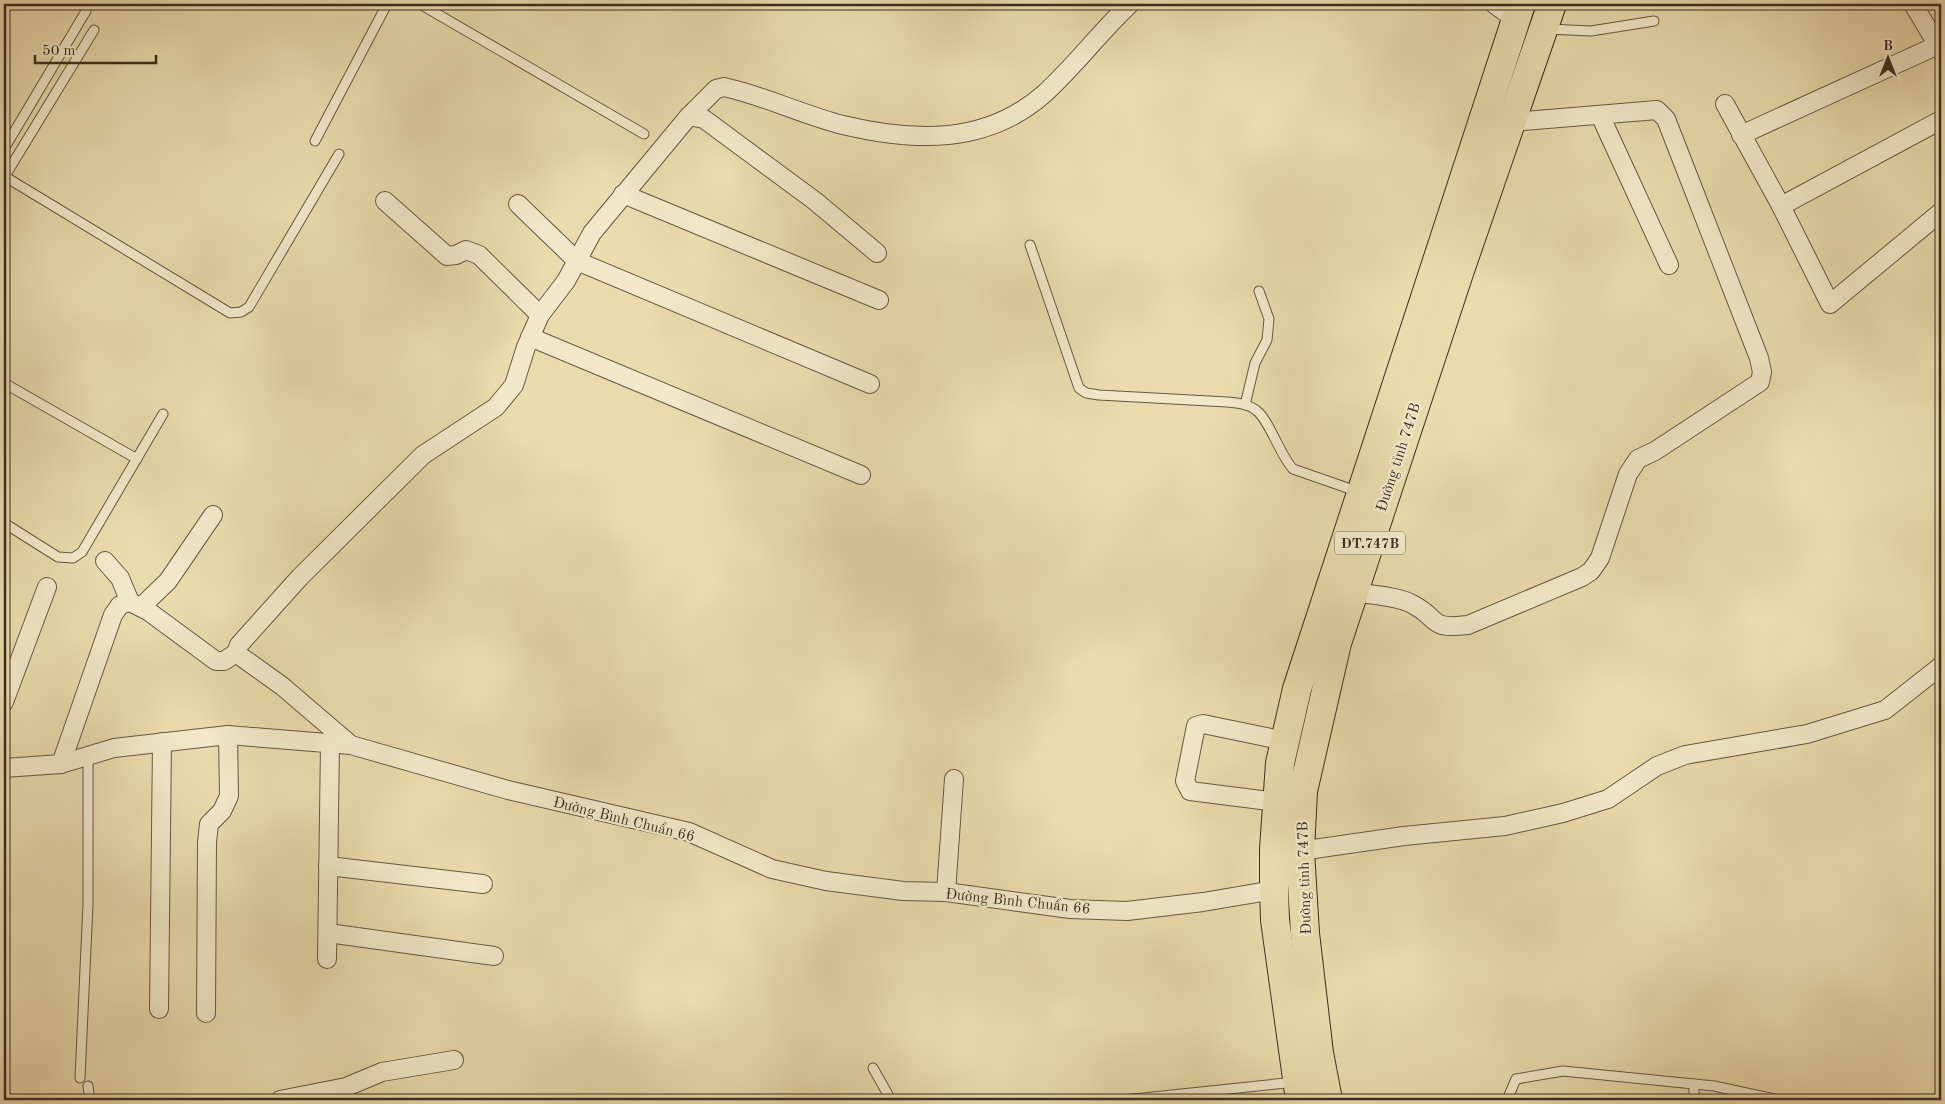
<svg xmlns="http://www.w3.org/2000/svg" width="1945" height="1104" viewBox="0 0 1945 1104" font-family="'Old Standard TT',serif">
<style>
.lines{fill:none;stroke-linecap:round;stroke-linejoin:round}
.service-casing{stroke:#685847;stroke-width:11}
.minor-casing{stroke:#685847;stroke-width:20}
.primary-casing{stroke:#3d2d25;stroke-width:30}
.service{stroke:#f1e8c9;stroke-width:9}
.minor{stroke:#f1e8c9;stroke-width:18}
.primary{stroke:#e9dbac;stroke-width:28}
.labels{text-anchor:middle;stroke-width:4.5;stroke-linejoin:round;paint-order:stroke}
.shield{fill:#f1e8c9;stroke:#736556;stroke-width:1}
.shield-label{font-size:14px;font-weight:bold;fill:#3d2d25}
.street-label{font-size:15px;fill:#3d2d25;stroke:#f1e8c9}
</style>
<rect width="100%" height="100%" fill="#e9dbac"/>
<filter id="stains"><feTurbulence type="fractalNoise" baseFrequency=".004" numOctaves="4"/><feColorMatrix values="0 0 0 0 .2 0 0 0 0 .09 0 0 0 0 .02 0 0 0 .5 -.17"/></filter>
<radialGradient id="worn" r=".72"><stop offset=".6" stop-color="#630" stop-opacity="0"/><stop offset="1" stop-color="#630" stop-opacity=".3"/></radialGradient>
<g class="lines">
<defs>
<g id="service">
<path d="M420,4L644,134"/>
<path d="M1547,29L1591,31L1654,21"/>
<path d="M315,141L387,4"/>
<path d="M4,149L86,11L85,4"/>
<path d="M4,176L230,313L241,312L249,307L339,154"/>
<path d="M5,176L94,30"/>
<path d="M1030,245L1079,388L1086,393L1099,395L1227,402C1238,403 1249,404 1257,411C1269,420 1280,455 1293,469L1359,492"/>
<path d="M4,383L137,459"/>
<path d="M1245,405L1255,363L1267,340L1269,319L1259,291"/>
<path d="M4,523L58,557L73,558L82,552L163,414"/>
<path d="M873,1068L891,1100"/>
<path d="M80,1078L88,904V756"/>
<path d="M1694,1084V1100"/>
<path d="M88,1086L90,1100"/>
<path d="M1124,1100L1295,1082"/>
<path d="M1507,1100L1516,1079L1563,1071L1714,1086L1779,1100"/>
</g>
<g id="minor">
<path d="M1494,4L1516,20"/>
<path d="M1913,4L1941,51"/>
<path d="M1725,104L1781,206L1830,304L1941,212"/>
<path d="M1600,115L1669,265"/>
<path d="M689,116L716,89L724,87C765,96 803,115 843,125C914,142 986,145 1044,94C1075,66 1100,32 1130,4"/>
<path d="M1741,135L1938,45"/>
<path d="M623,194L879,300"/>
<path d="M385,201L447,256L456,255L466,250L479,255L540,315"/>
<path d="M518,204L577,261L870,384"/>
<path d="M1781,206L1941,120"/>
<path d="M530,337L861,475"/>
<path d="M105,561L120,578L130,602"/>
<path d="M1354,592C1370,595 1398,596 1412,604C1440,618 1427,630 1468,625L1582,577L1591,571L1600,558L1628,474L1638,459L1655,451L1760,382L1762,372L1759,358L1666,119L1657,110L1511,122"/>
<path d="M141,607L168,581L213,515"/>
<path d="M4,702L47,587"/>
<path d="M351,745L282,686L236,653L239,645L300,577L423,455L496,407L514,385L526,347L540,315L566,281L592,233L689,116L704,119L815,201L877,253"/>
<path d="M61,764L113,615L120,605L130,602L148,611L216,661H224L236,653"/>
<path d="M4,768L61,764L114,748L228,735L351,745L508,790L689,832L772,869L826,881L903,891L946,892L1070,909L1127,911L1203,902L1274,890"/>
<path d="M1277,802L1190,791L1185,781L1196,726L1203,724L1285,741"/>
<path d="M1300,851L1404,836L1505,826L1563,813L1608,799L1657,766L1685,755L1807,734L1885,710L1941,666"/>
<path d="M328,866L483,884"/>
<path d="M946,892L954,779"/>
<path d="M328,933L494,956"/>
<path d="M327,959L330,744"/>
<path d="M159,1009L162,742"/>
<path d="M206,1013L207,842L209,824L222,811L229,796L228,735"/>
<path d="M280,1100L346,1087L382,1072L454,1060"/>
</g>
<g id="primary">
<path d="M1300,1100L1275,920L1274,890V849L1280,763L1297,689L1521,4"/>
<path d="M1328,1100L1319,1053L1305,933L1300,851L1303,791L1337,643L1459,273L1552,4"/>
</g>
</defs>
<!-- service casing -->
<use href="#service" class="service-casing"/>
<!-- minor casing -->
<use href="#minor" class="minor-casing"/>
<!-- primary casing -->
<use href="#primary" class="primary-casing"/>
<!-- service -->
<use href="#service" class="service"/>
<!-- minor -->
<use href="#minor" class="minor"/>
<!-- primary -->
<use href="#primary" class="primary"/>
</g>
<g class="labels">
<!-- shield labels -->
<rect class="shield" x="1335" y="531.5" width="70" height="23" rx="4"/>
<g class="shield-label">
<text x="1370" y="548">ĐT.747B</text>
</g>
<!-- street labels -->
<g class="street-label">
<text transform="translate(1398 457) rotate(-72)" y="5">Đường tỉnh 747B</text>
<text transform="translate(624 819) rotate(14)" y="5">Đường Bình Chuẩn 66</text>
<text transform="translate(1304 878) rotate(-92)" y="5">Đường tỉnh 747B</text>
<text transform="translate(1018 901) rotate(6)" y="5">Đường Bình Chuẩn 66</text>
</g>
</g>
<!-- margin -->
<rect width="1945" height="1104" fill="none" stroke="#e9dbac" stroke-width="20"/>
<rect x="5" y="5" width="1935" height="1094" fill="none" stroke="#3d2d25" stroke-width="2.5"/>
<rect x="10" y="10" width="1925" height="1084" fill="none" stroke="#3d2d25"/>
<!-- north arrow -->
<g transform="translate(1888 58)" stroke="#f1e8c9" stroke-width="4" paint-order="stroke">
<path d="M0-4L9 19L0 12L-9 19Z" fill="#3d2d25"/>
<text y="-8" font-size="14" font-weight="bold" text-anchor="middle" fill="#3d2d25">B</text>
</g>
<!-- scale -->
<path d="M35 55v8h121v-8" fill="none" stroke="#3d2d25" stroke-width="2.5"/>
<text x="42" y="55" font-size="15" fill="#3d2d25" stroke="#f1e8c9" stroke-width="4" paint-order="stroke">50 m</text>
<rect width="100%" height="100%" filter="url(#stains)"/>
<rect width="100%" height="100%" fill="url(#worn)"/>
</svg>
